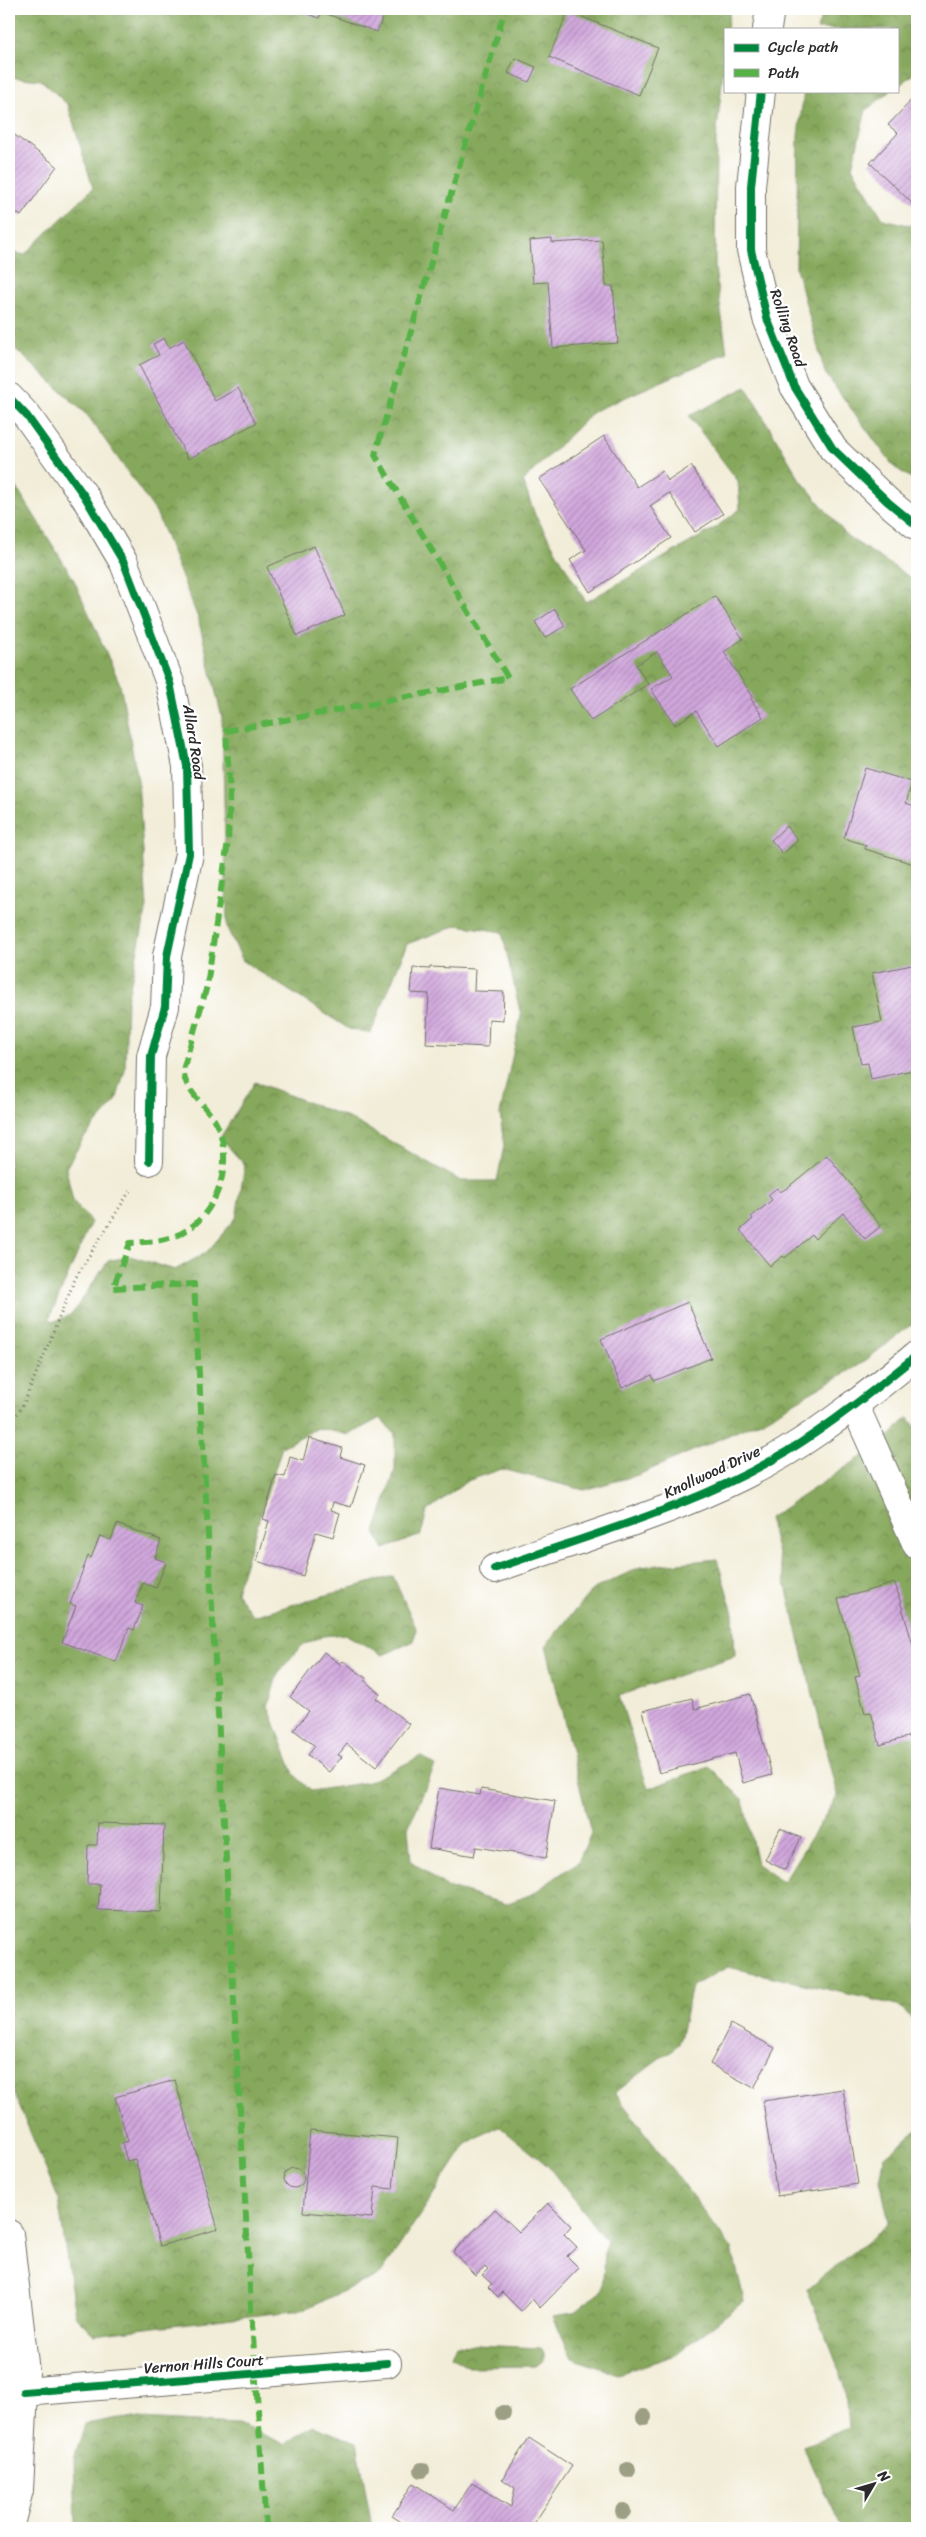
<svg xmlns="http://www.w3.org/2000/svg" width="926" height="2537" viewBox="0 0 926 2537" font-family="Sriracha,sans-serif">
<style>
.forest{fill:url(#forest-crowns);stroke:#586a44}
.building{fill:url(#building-hatch)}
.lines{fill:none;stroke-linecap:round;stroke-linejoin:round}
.minor-casing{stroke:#716f68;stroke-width:30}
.path{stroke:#716f68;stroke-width:3;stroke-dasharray:1 4;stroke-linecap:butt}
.minor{stroke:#fff;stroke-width:28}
.quiet{stroke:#56b246;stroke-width:6;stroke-dasharray:12 6;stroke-linecap:butt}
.cycleway-casing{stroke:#fff;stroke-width:11}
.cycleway{stroke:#00873e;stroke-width:8}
.tree{fill:#9d9f84}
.labels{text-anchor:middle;stroke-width:4.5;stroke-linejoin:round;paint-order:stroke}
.street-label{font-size:15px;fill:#2b2b2b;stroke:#fff}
</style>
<defs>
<pattern id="forest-crowns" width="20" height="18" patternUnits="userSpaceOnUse" patternTransform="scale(1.25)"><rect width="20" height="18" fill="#86a85c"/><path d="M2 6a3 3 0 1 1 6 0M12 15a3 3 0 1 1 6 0" fill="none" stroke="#6e894c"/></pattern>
<pattern id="building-hatch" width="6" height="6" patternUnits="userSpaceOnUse" patternTransform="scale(1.25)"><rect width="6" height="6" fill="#d1a7dd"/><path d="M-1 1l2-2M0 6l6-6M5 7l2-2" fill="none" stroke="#aa88b3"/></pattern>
</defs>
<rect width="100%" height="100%" fill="#fff"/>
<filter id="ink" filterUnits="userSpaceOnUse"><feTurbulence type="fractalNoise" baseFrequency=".02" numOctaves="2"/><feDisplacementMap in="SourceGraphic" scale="10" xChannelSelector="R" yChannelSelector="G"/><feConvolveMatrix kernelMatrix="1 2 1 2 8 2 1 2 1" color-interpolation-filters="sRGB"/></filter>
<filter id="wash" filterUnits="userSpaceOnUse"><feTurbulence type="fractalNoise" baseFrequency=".0096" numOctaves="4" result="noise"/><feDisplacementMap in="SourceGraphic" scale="20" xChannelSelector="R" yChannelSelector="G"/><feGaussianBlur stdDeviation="1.12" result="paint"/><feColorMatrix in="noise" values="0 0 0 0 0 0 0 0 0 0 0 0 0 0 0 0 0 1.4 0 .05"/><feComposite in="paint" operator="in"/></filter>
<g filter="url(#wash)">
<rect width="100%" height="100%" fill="#f2edd8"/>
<!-- forest -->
<g class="forest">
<path d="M9,9H730L727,29H725V54L716,140L715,268L727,353L594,411L523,481L535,515L586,602L715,528L740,509L738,481L689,416L746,387L799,478L847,536L917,582V1320L861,1364L765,1419L638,1475L584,1490L502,1469L467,1481L427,1511L421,1535L384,1549L375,1533L395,1470V1434L380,1418L349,1435L317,1428L282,1447L236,1592L253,1616L393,1576L416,1628L414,1641L383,1655L345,1634L323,1636L301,1646L278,1673L268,1706L294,1774L311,1791L369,1782L421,1756L435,1766L408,1828L411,1861L446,1887L506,1904L532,1894L578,1862L591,1833L546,1645L592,1590L640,1567L717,1559L733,1613L735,1656L619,1696L648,1789L709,1766L743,1800L757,1864L783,1882L838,1795L769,1518L884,1442L908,1417L917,1429V2023L897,2005L728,1967L692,1986L679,2044L615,2093L732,2249L744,2301L676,2355L618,2374L572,2358L553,2316L573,2313L602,2290L606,2241L548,2166L499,2126L467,2143L381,2274L302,2310L94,2334L75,2315L58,2198L9,2082V475L73,578L120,684L138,781L147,907L127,1001L125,1070L116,1101L83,1139L66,1168L73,1201L91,1222L49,1319L55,1321L72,1314L108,1261L130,1256L175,1270L207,1252L236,1218L245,1165L220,1138L255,1082L351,1119L461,1181H497L504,1146L500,1114L521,1016L502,932L458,925L407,944L371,1033L349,1029L243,961L227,928L222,718L198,618L156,512L88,416L9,343V251L24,255L93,188L68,105L41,80L9,77Z"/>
<path d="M824,9H917V72L897,87V29H817Z"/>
<path d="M804,91H891L866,110L852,167L883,219L917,227V482L894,467L825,373L796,268L798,136Z"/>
<path d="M917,2130V2446L912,2461L913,2528H842L803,2446L849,2428L846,2389L807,2289L889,2223L880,2180L885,2156Z"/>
<path d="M456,2344L541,2348L544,2359L535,2366L469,2367L451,2356Z"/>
<path d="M118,2418L238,2424L285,2444L313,2426L357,2442L372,2528H76L74,2459L85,2424Z"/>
</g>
<g id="blocks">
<!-- building -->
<g class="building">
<path d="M293,9H386L377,32L321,12L319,18Z"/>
<path d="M568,11L658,48L639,95L549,57Z"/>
<path d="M515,58L536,67L529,82L508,73Z"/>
<path d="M917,94V202L914,205L870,163L898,133L888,125Z"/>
<path d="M9,131L57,166L21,216L9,207Z"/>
<path d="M552,239V243L602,240L606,286H613L618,343L553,348L548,282L533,283L530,241Z"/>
<path d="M164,338L169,348L184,340L215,401L238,388L256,423L188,459L139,365L159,355L153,344Z"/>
<path d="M604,436L637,487L662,471L668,481L691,466L723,514L695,532L669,493L650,506L671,538L590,592L570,560L586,550L539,479Z"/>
<path d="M314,546L345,615L297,636L267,567Z"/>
<path d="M715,596L743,639L724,652L753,697L751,699L763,717L719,746L696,711L675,725L651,689L673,676L657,652L636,665L648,684L591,721L570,689Z"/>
<path d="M555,609L565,626L545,638L535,622Z"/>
<path d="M865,768L912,782L906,803L917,807V865L865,849L866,845L844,838Z"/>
<path d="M786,826L798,840L783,854L771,840Z"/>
<path d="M917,964V1069L871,1079L868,1063L861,1064L853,1027L882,1022L872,973Z"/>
<path d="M430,967L475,969L474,991L504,992L503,1020L489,1019L488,1047L426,1044L429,994L411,993L413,968L430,969Z"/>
<path d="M827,1155L861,1197L859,1199L881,1226L865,1239L843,1213L815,1239L812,1235L785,1258L783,1256L770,1266L740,1230L753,1219L751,1217L772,1200L768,1195L777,1188L780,1192L787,1188Z"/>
<path d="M688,1302L711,1358L654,1381L652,1375L622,1388L601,1339Z"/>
<path d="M309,1438L342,1448L340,1457L365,1465L351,1507L333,1502L331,1510L340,1513L333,1537L316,1532L303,1576L257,1561L269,1521L263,1519L276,1475L285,1477L290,1457L303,1461Z"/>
<path d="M117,1524L161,1540L155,1558L166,1562L156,1588L143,1583L135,1603L143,1606L134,1630L129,1628L116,1662L62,1642L76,1606L70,1604L88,1556L91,1558L100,1536L111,1540Z"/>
<path d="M895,1583L917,1659V1734L880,1745L871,1712L865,1713L855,1677L860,1676L838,1599Z"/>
<path d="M324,1652L340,1664L343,1661L366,1678L364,1680L380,1694L376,1698L409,1724L376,1767L347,1744L338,1755L342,1757L329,1772L308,1755L315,1746L294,1730L309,1711L290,1697Z"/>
<path d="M750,1694L772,1775L743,1783L735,1753L659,1773L643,1711L692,1698L695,1709Z"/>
<path d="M439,1788L480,1795L481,1789L555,1801L546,1858L476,1847L474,1856L429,1848Z"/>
<path d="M98,1823L164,1825L161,1912L98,1910L100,1884H87L88,1845H97Z"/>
<path d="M780,1829L801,1838L785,1870L765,1860Z"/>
<path d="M731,2024L775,2048L754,2088L710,2064Z"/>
<path d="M175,2080L218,2229L160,2246L135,2159L127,2161L122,2143L128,2141L115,2097Z"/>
<path d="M843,2089L858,2184L777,2196L763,2101Z"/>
<path d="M310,2130L398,2138L393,2189L375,2187L372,2218L303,2212Z"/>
<circle cx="294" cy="2178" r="10"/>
<path d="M548,2203L571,2226L564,2234L577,2247L567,2256L579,2268L540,2308L532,2299L521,2311L502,2292L498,2297L488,2287L492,2284L482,2275L488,2269L485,2266L475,2275L453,2252L495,2209L519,2232Z"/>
<path d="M529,2438L572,2466L531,2528H411L392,2516L413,2483L454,2510L472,2483L511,2507L515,2488L502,2479Z"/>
</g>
</g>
</g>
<g filter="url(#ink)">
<use href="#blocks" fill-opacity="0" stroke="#716f68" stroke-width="1"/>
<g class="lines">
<defs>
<g id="minor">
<path d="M767,29L770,9"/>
<path d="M761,91L751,186V250L767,318L794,386L833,449L888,502L917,526"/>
<path d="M9,397L27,416L85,497L124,563L170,683L187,766L189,854L167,956L165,1007L151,1056L149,1161"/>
<path d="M854,1404L917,1545"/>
<path d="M494,1569C592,1534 697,1506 786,1452C832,1424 875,1389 917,1355"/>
<path d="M9,2234L25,2372L19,2490L9,2528"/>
<path d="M24,2392L387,2363"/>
</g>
</defs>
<!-- minor casing -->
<use href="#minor" class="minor-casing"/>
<!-- path -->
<path class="path" d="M9,1427L24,1403L76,1277L131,1189"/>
<!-- minor -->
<use href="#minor" class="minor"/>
<!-- quiet -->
<path class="quiet" d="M266,2528L251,2307L194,1284L113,1288L130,1243C145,1242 160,1242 175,1236C215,1221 235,1166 218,1127C209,1106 185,1094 183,1070L207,986L228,841L230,794L226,731L508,678L375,455L505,9"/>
<defs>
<g id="cycleway">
<path d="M761,91L751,186V250L767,318L794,386L833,449L888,502L917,526"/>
<path d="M9,397L27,416L85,497L124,563L170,683L187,766L189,854L167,956L165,1007L151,1056L149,1161"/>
<path d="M494,1569C592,1534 697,1506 786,1452C832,1424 875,1389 917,1355"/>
<path d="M24,2392L387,2363"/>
</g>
</defs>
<!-- cycleway casing -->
<use href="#cycleway" class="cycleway-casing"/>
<!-- cycleway -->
<use href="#cycleway" class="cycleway"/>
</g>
<!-- trees -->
<g class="tree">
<circle cx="503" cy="2413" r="8"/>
<circle cx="644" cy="2417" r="8"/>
<circle cx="422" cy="2470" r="8"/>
<circle cx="628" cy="2470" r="8"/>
<circle cx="623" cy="2511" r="8"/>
</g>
</g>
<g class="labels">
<!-- street labels -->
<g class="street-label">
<text transform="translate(788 328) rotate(71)" y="5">Rolling Road</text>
<text transform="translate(194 742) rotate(81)" y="5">Allard Road</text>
<text transform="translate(712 1472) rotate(-25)" y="5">Knollwood Drive</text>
<text transform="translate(204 2364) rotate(-4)" y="5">Vernon Hills Court</text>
</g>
</g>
<!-- margin -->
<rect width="926" height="2537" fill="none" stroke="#fff" stroke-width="30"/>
<!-- legend -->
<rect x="724" y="28" width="175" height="65" fill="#ffffff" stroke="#aaaaaa"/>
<rect x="734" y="44" width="25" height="8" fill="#00873e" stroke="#aaaaaa"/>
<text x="768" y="52" font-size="15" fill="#2b2b2b">Cycle path</text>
<rect x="734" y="69" width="25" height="8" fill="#56b246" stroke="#aaaaaa"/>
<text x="768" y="78" font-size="15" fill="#2b2b2b">Path</text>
<!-- north arrow -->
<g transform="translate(874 2484) rotate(52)" stroke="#ffffff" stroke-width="4" paint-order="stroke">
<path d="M0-4L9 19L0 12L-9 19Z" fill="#2b2b2b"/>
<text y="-8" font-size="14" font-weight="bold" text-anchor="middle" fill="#2b2b2b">N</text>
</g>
</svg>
